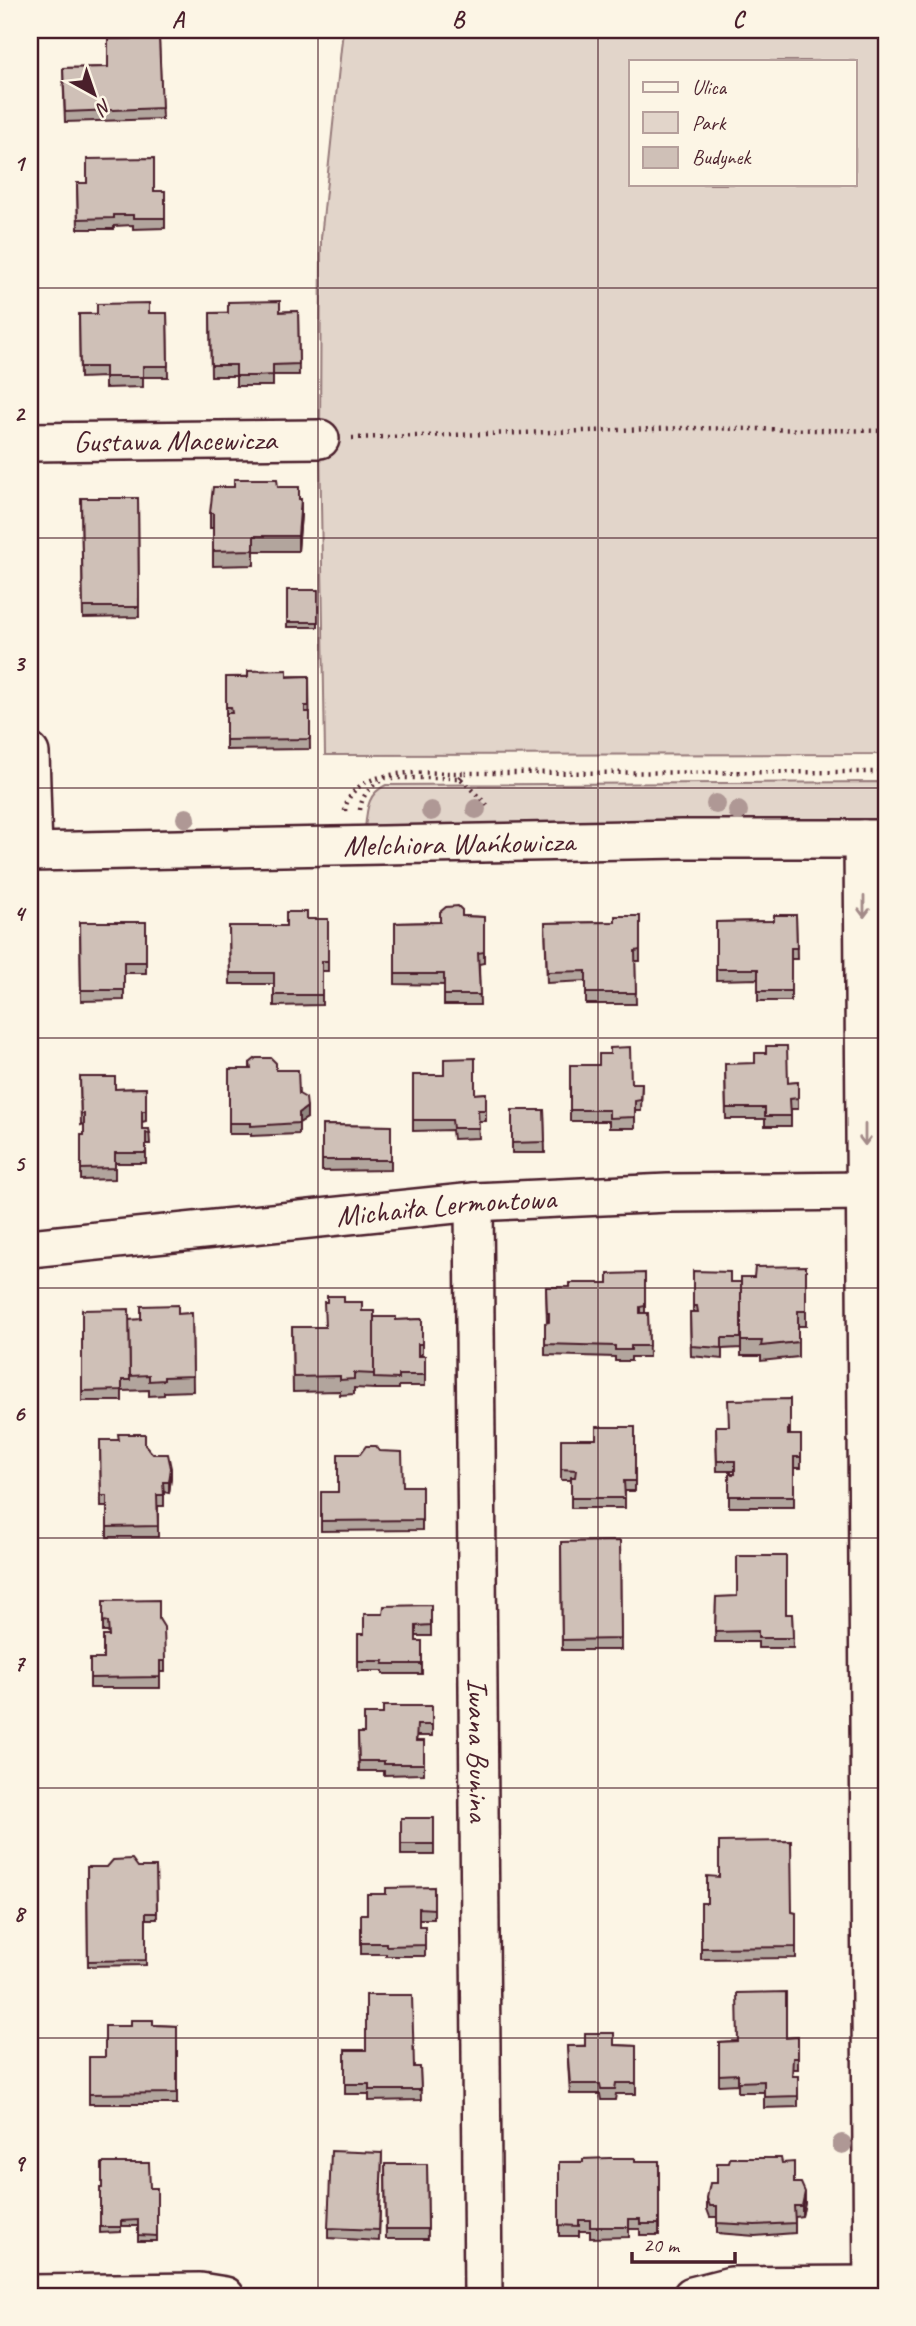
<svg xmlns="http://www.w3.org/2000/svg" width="916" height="2326" viewBox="0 0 916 2326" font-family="Caveat,sans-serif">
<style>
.green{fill:#e2d5ca;stroke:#967a7a;stroke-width:2;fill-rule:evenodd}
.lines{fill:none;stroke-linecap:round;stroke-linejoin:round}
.minor-casing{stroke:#4a1f2b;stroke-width:42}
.path{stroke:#4a1f2b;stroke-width:4.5;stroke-dasharray:2 5;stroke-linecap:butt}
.minor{stroke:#fcf5e5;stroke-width:37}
.tree{fill:#af9895}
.wall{fill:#b2a59d;stroke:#4a1f2b;stroke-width:2}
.shaded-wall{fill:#918680;stroke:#4a1f2b;stroke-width:2}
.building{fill:#cfc0b7;stroke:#4a1f2b;stroke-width:2}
.oneway{stroke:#a38a88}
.grid{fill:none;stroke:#4a1f2b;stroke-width:2;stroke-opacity:0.55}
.labels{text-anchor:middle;stroke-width:5;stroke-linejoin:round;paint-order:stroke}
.street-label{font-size:30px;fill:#4a1f2b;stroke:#fcf5e5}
.neatline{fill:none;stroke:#4a1f2b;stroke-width:2.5}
.grid-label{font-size:23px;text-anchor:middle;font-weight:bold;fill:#4a1f2b}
</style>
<rect width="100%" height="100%" fill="#fcf5e5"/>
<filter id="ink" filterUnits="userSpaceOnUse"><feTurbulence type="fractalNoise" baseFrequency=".0143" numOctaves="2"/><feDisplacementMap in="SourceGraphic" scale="14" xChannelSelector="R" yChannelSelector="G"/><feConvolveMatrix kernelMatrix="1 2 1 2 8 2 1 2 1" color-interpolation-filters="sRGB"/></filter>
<g filter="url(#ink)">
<!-- green -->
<g class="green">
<path d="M343,30H886V754L325,755L320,439L321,238ZM631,61H855V184H631Z"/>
<path d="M886,782V821L365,829C367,809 367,794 386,785Z"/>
<path d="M886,860V2261L881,865Z"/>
</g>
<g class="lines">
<defs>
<g id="minor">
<path id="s1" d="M30,442L320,439"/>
<path d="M30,753L33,852"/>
<path d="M863,839L873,2296"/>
<path id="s2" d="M30,852L681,839H886"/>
<path id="s3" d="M474,1202L483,2296"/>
<path id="s4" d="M30,1248L474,1202L668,1193L865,1191"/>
<path d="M30,2294L200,2292L225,2296"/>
<path d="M692,2296L731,2286L873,2285"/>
</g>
</defs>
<!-- minor casing -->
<use href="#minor" class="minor-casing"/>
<!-- path -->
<g class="path">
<path d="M352,438L687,428L886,431"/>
<path d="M460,778L464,773L886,772"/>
<path d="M360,810C362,794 371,785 386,778H460L489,807"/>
<path d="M345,811C351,763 431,774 464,773"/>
</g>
<!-- minor -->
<use href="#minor" class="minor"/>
</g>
<!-- trees -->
<g class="tree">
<circle cx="716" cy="804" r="10"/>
<circle cx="476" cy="809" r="10"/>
<circle cx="431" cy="811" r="10"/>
<circle cx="738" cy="811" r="10"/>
<circle cx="186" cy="818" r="10"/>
<circle cx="842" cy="2144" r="10"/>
</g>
<!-- wall -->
<g class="wall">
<path d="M159,38L162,119L65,122L63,68L108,67Z"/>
<path d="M77,183L154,191H165V228L133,229V225L114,226V229H78Z"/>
<path d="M298,311L299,375H273V386H236V376H211L210,313Z"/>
<path d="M167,313L168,377H143V387L105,388V377L80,378L79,314Z"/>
<path d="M278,487L299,499L301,514L298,551H254V565L213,566V528H210V513Z"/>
<path d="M81,498H138L139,617L83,618Z"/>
<rect x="287" y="590" width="31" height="37"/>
<path d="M309,676L310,749L226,750V677Z"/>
<path d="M796,915L797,959H791V1001H758V979L716,980V922L774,921Z"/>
<path d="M462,916L484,917V963L479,964L480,1005H444V985L395,984V923L440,922Z"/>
<path d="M640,916V961H635L636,1004H586V981L547,983L545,923L615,922Z"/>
<path d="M307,919H328V971H322V1005L274,1006V984H230L229,926H286Z"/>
<path d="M80,922H146V973H124V1000L81,1001Z"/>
<path d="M250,1063L276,1070L299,1094L307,1118L299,1123V1134L251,1136V1134H229V1069H250Z"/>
<path d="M725,1064L788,1083L798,1082V1109H791V1126H765V1119H726Z"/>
<path d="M570,1065L631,1083H642L641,1111H635V1128H609V1121H570Z"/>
<path d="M413,1075H444L475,1094L486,1093V1121H478L479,1138L453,1139L452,1130L413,1131Z"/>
<path d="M80,1077L115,1089L146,1088V1121L142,1122V1129H149L150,1144H146V1163H115V1179L81,1180V1135H84V1124L81,1125Z"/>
<path d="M512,1110H544L545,1153H512Z"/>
<path d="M322,1125L391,1126V1170L322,1171Z"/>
<path d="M693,1271L730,1282L806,1311V1326H798V1357L761,1361V1356H741V1303V1348L722,1349V1359L691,1356L690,1312H693Z"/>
<path d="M645,1273V1313H648L649,1357H631V1361H615V1357L545,1355V1323H547L546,1287H570L608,1283Z"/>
<path d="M344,1302L374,1317L396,1320L422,1319V1354L418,1356H425V1386H399V1389H374V1387V1389L354,1388V1394L340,1395V1391L293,1392L292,1327H325Z"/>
<path d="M82,1310L130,1366L141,1319L178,1314L192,1313L193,1391L164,1392V1395L149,1396V1390L122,1391V1401H82Z"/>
<path d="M790,1399V1435H801V1468H794V1507H729V1474H735V1471H717L716,1426H729Z"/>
<path d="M635,1427V1491H625V1508H571V1480H561V1439H596Z"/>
<path d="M100,1440L145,1445L171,1478L169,1493L164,1492V1506H158V1537H107V1507H101Z"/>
<path d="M422,1486V1530L321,1531V1492H338Z"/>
<path d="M620,1541L621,1650H562L561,1542Z"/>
<path d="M716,1597L786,1614H792L793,1648H758V1642H715Z"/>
<path d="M103,1601L159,1619L165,1661V1672H160V1688H90V1659H103L109,1636L108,1632H103Z"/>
<path d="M431,1605V1636H416V1641H422V1674H383V1671H358V1634H364L383,1614Z"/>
<path d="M432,1706V1736H417L416,1741H424V1774L384,1775V1771H359L358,1733H364L383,1714Z"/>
<rect x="401" y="1818" width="33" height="37"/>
<path d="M87,1867H156L157,1919H146V1965L88,1966Z"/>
<path d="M434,1887V1919H419V1926H425V1956H386V1954H361V1914H367L386,1894Z"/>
<path d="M701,1903L796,1913V1958L701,1959Z"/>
<path d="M153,2025L177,2026V2104H89V2057H105Z"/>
<path d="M798,2037V2069H793L792,2076H798V2107L764,2108V2092H738V2084L719,2085V2042Z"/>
<path d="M614,2045L636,2046V2094H616L615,2100H601L600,2094H570L567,2046Z"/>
<path d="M345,2050L414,2067H420L421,2100L369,2101V2094H345Z"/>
<path d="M382,2153L379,2241L328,2238V2228Z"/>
<path d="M659,2161V2235H640V2229H629V2237L590,2238V2231H579V2236H559V2162Z"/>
<path d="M782,2163L794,2183L805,2203L802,2216L795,2217V2233L755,2236L717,2233V2217H710L707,2209V2198L717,2183Z"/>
<path d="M385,2164H427L428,2239H386Z"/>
<path d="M100,2188H157V2241H138V2226H121V2232L100,2233Z"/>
</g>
<!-- shaded-wall -->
<g class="shaded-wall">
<path d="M301,499V514L298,551V536Z"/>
<path d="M307,1107V1118L299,1123V1113Z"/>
<path d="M171,1468V1478L169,1493V1482Z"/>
<path d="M805,2192V2203L802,2216V2206Z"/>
</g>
<!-- building -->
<g class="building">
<path d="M159,38L162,108L65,112L63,68L108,67V39Z"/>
<path d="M154,158V191H165V218H133V215H114V218L78,219L77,183H87V159Z"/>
<path d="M280,301V312L298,311L299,364L273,365V375L255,376H236V365H211L210,313H228V302Z"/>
<path d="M149,303V313H167L168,366H143V377H105V367H80L79,314H97V304Z"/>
<path d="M234,479H277L278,487H299V499H301L298,536H254V550L213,551V513H210L213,487H234Z"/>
<path d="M81,498H138L139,607H83Z"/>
<rect x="287" y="590" width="31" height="32"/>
<path d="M287,670V677L309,676V706H305V712H310V739L226,740V713H232L231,707H226V677H248V671Z"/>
<path d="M458,906L462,910V916L484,917V952L478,953L480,995H444V974H395V923L440,922V912L446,907Z"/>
<path d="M286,912H307V919H328V961H322V995H274V973H230L229,926H286Z"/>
<path d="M774,915H796L797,948H791V991H758V969H716V922L774,921Z"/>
<path d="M615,916H640V950L635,951L636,993H586V971L547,972L545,923L615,922Z"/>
<path d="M80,922H146V962H124V990H81Z"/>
<path d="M766,1046H787L788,1083L798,1082V1098L790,1099L791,1116H765V1108H726L725,1064L755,1063V1053H766Z"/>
<path d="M630,1047L631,1083H642L641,1100L635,1101V1117L609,1118V1110H570V1065H599V1054H610V1048Z"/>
<path d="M256,1058H271L276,1063V1070H298L299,1094L306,1098L307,1107L299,1113V1123L251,1126V1123H229V1069H251L250,1063Z"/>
<path d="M475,1058V1094L486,1093V1110H478L479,1128H453L452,1120H413V1075H444V1059Z"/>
<path d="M80,1077H115V1089L146,1088V1111H142V1129H149L150,1134L146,1133V1153H115V1168L81,1169V1135H84V1114H81Z"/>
<path d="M512,1110H544L545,1142L512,1143Z"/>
<path d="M322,1125L391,1126V1160H322Z"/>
<path d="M806,1266V1311H798V1342L761,1346L762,1341H741V1277H754L755,1267Z"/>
<path d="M693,1271L730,1272V1282H741V1338H722V1348L691,1346L690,1312H698L697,1306H693Z"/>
<path d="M645,1273V1306L640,1307V1313H648L649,1346H631V1350H615V1346L545,1344V1323L549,1322V1313H547L546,1287H570V1283H608V1274Z"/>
<path d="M327,1296H344V1302H362V1311H374V1374L354,1373V1379L340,1380V1376L293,1377L292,1327H325L324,1302H327Z"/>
<path d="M178,1305V1314L192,1313L193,1376L164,1377V1380L149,1381V1375L130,1376L129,1320L141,1319V1306Z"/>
<path d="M129,1309L130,1380H122V1390L82,1391V1310Z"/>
<path d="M374,1317H396V1320L422,1319V1344H418V1356H425V1375H399V1379L374,1378Z"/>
<path d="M790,1399V1429L788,1428V1435H801V1457H794V1496H729V1474H735V1461H717L716,1426H729L728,1400Z"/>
<path d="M596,1427H635V1481H624L625,1498H571V1477H575L576,1470L561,1469V1439H596Z"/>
<path d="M118,1434H145V1445L153,1454H168L171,1468L169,1482H163L164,1495H157L158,1526L107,1527V1496H101L100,1440H119Z"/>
<path d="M366,1446H375L379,1451L402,1452L403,1486H422V1520L321,1521V1492H338V1454H360Z"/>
<path d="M620,1541L621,1639L562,1640L561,1542Z"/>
<path d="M737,1556H786V1614H792L793,1638H758V1631L715,1632L716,1597L737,1596Z"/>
<path d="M159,1600V1619L164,1627L165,1661H160V1677L90,1678V1659H103V1636H109L108,1622L103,1621V1601Z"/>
<path d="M431,1605V1625L416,1626V1641H422V1664H383L384,1661H358V1634H364V1614H383L384,1606Z"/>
<path d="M383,1706H432V1725H417L416,1741H424V1764H384V1761H359L358,1733H364V1714H383Z"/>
<rect x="401" y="1818" width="33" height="26"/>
<path d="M791,1841L792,1912L796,1913V1947L701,1948V1903H707V1876L719,1877V1842Z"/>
<path d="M132,1859L138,1867H156L157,1913H146V1960L88,1961L87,1867H107L113,1860Z"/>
<path d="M434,1887V1909L419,1908V1926H425V1945L386,1946V1943H361V1914H367V1894H386V1888Z"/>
<path d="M786,1992V2038L798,2037V2058H793L792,2076H798V2096L764,2097V2081L738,2082V2074L719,2075V2042L738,2041L737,1993Z"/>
<path d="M366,1995H412L414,2067H420L421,2090H369V2084H345V2050H366Z"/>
<path d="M131,2020H153V2025L177,2026V2093L89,2094V2057H105V2026H131Z"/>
<path d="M585,2033H614V2045L636,2046V2083H616L615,2089H601L600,2084H570L567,2046H585Z"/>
<path d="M331,2151L382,2153L379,2230L328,2228Z"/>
<path d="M609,2158H635V2161H659V2224H640V2219H629V2227H590V2220H579V2226L559,2225V2162H583V2159Z"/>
<path d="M730,2158H781L782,2163L794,2162V2183H801L805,2192L802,2206H794L795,2223L755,2225L717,2223V2206H710L707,2198L710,2183H717V2163H729Z"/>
<path d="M102,2163H149L150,2188H157V2236L138,2235V2220L121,2221V2227H100V2188H102Z"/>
<path d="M385,2164H427L428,2229H386Z"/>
</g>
<!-- one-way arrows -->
<defs><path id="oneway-shaft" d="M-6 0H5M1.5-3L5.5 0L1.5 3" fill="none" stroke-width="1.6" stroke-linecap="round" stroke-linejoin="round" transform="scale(1.75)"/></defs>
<g class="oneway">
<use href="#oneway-shaft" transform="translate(864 907) rotate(90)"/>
<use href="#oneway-shaft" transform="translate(865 1135) rotate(90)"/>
</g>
</g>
<!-- grid -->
<path class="grid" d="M318,30V2296M598,30V2296M30,288H886M30,538H886M30,788H886M30,1038H886M30,1288H886M30,1538H886M30,1788H886M30,2038H886"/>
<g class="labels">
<!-- street labels -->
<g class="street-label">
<text dy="10" stroke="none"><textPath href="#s1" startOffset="145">Gustawa Macewicza</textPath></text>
<text dy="10" stroke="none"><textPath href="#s2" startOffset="429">Melchiora Wańkowicza</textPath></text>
<text dy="10" stroke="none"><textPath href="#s4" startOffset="418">Michaiła Lermontowa</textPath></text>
<text dy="10" stroke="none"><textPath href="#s3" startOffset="548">Iwana Bunina</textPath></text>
</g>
</g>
<!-- margin -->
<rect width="916" height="2326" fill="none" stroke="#fcf5e5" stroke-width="77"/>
<!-- legend -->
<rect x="629" y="60" width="228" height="126" fill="#fcf5e5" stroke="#b59f9b" stroke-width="2"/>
<rect x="643" y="82" width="35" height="10" fill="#fcf5e5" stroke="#b59f9b" stroke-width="2"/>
<text x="692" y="94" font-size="21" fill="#4a1f2b">Ulica</text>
<rect x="643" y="112" width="35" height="21" fill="#e2d5ca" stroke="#b59f9b" stroke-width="2"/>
<text x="692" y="130" font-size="21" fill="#4a1f2b">Park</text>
<rect x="643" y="147" width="35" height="21" fill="#cfc0b7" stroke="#b59f9b" stroke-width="2"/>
<text x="692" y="164" font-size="21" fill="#4a1f2b">Budynek</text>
<!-- north arrow -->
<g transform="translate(94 94) rotate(140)" stroke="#fcf5e5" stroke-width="5" paint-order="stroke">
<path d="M0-5L12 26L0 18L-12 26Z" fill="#4a1f2b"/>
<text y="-10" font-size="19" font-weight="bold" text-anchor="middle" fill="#4a1f2b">N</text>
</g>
<!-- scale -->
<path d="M632 2252v10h103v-10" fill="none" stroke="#4a1f2b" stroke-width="3.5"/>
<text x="643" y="2252" font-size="21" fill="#4a1f2b" stroke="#fcf5e5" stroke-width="5" paint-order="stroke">20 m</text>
<rect x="38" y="38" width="840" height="2250" class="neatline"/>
<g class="grid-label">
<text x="178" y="27">A</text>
<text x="458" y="27">B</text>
<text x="738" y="27">C</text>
<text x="19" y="171">1</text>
<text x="19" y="421">2</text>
<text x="19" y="671">3</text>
<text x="19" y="921">4</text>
<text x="19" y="1171">5</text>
<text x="19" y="1421">6</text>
<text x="19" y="1671">7</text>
<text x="19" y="1921">8</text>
<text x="19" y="2171">9</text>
</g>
</svg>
